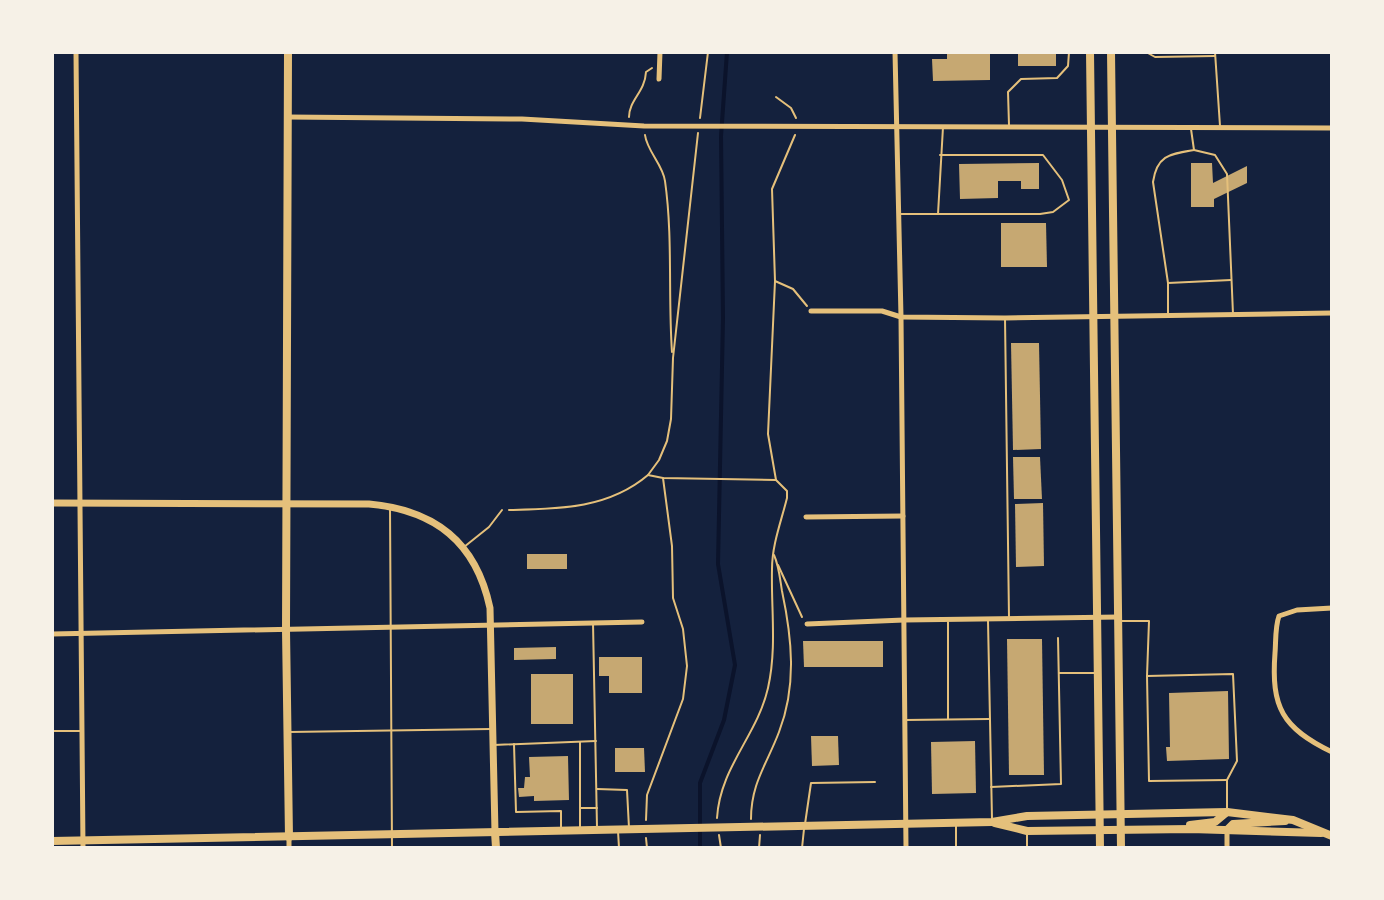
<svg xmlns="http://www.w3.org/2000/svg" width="1384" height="900" viewBox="0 0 1384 900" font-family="'Public Sans',sans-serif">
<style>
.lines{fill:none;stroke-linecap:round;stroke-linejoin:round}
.stream{stroke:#0b132b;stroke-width:4}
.building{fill:#c6a872}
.path{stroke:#e5c07b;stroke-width:2}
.service{stroke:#e5c07b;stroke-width:2}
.minor{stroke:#e5c07b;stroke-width:5}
.tertiary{stroke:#e5c07b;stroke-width:7}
.secondary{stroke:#e5c07b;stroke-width:8}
.primary{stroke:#e5c07b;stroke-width:8}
</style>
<rect width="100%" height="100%" fill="#14213d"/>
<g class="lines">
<!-- stream -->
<path class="stream" d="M700,848V783L724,720L735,665L718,564L723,318L721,136L727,52"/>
</g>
<!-- building -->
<g class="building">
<path d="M947,52H990V80L933,81L932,59H947Z"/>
<rect x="1018" y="52" width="38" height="14"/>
<path d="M1039,163V189H1021V181H998V198L960,199L959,164Z"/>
<path d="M1191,163H1212L1213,183L1247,166V183L1214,199V207H1191Z"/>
<path d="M1001,223H1046L1047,267H1001Z"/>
<path d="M1011,343H1039L1041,449L1013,450Z"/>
<path d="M1013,457H1040L1042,499H1014Z"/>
<path d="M1043,503L1044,566L1016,567L1015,504Z"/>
<rect x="527" y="554" width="40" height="15"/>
<path d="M1007,639H1042L1044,775H1009Z"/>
<path d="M803,641H883V667H804Z"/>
<path d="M556,647V659L514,660V648Z"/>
<path d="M599,657H642V693H609V676H599Z"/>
<rect x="531" y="674" width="42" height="50"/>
<path d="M1228,691L1229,759L1167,761L1166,747H1170L1169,693Z"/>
<path d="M811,736H838L839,765L812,766Z"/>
<path d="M975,741L976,793L932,794L931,742Z"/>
<path d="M615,748H644L645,772H615Z"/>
<path d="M568,756L569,800L534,801V796L519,797L518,788H524L525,777H530L529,757Z"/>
</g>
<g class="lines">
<!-- path -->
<g class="path">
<path d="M776,97L791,108L796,118"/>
<path d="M629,117C629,100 645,92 646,72L652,68"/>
<path d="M700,118L708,52"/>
<path d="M698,133L673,358L671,419L667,441L659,460L648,475L663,478L776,480L787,491V498C781,522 772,545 772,569C771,609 777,648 768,688C757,736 720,767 717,818"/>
<path d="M645,135C647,151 663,165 665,181C673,237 668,296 672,352"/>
<path d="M775,281L793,289L807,306"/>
<path d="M776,480L768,434L775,281L772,189L795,135"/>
<path d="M509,510C558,509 608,509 648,475"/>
<path d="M778,565L802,617"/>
<path d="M751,819C751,783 767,764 779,732C797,686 792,638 782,591C780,579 779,566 774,555"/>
<path d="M646,820L647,795L683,699L687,666L683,629L673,598L672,546L663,478"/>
<path d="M719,835L721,848"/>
<path d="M646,838L647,848"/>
<path d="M759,848L760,835"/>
</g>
<!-- service -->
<g class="service">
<path d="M1146,52L1155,57L1215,56"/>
<path d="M1215,52L1220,126"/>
<path d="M1009,125L1008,92L1021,79L1057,78L1068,66L1069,52"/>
<path d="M1194,150L1215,155L1227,174L1233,314"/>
<path d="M898,214H1040L1053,212L1069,200L1062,180L1043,155H940"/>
<path d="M938,214L943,127"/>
<path d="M1168,283L1231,280"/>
<path d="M1168,313V283L1153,182C1157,155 1170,154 1194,150L1191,129"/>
<path d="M1005,318L1009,618"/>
<path d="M390,508L392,848"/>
<path d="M464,547L489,527L502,510"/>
<path d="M988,621L992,819"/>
<path d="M1122,621H1149L1147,676L1233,674L1237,761L1227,780V809"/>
<path d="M948,622V719"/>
<path d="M593,623L597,827"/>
<path d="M1059,673H1095"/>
<path d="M1147,676L1149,781L1227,780"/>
<path d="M905,720L989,719"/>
<path d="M52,731H82"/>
<path d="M289,732L491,729"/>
<path d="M580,742V829"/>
<path d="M514,744L516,812L561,811V827"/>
<path d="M494,745L596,741"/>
<path d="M991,787L1061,784L1058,638"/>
<path d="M597,789L627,790L629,828"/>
<path d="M580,808H597"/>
<path d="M805,824L811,783L875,782"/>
<path d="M618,831L619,848"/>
<path d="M1027,834V848"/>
<path d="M802,848L804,829"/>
<path d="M956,848V826"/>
</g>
<!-- minor -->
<g class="minor">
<path d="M76,52L83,848"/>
<path d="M895,52L901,317L906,848"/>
<path d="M659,79L660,52"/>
<path d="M288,117L522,119L644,126L1332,128"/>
<path d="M811,311H882L901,317L1005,318L1332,313"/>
<path d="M806,517L903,516"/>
<path d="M1332,608L1297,610L1279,616C1275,627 1276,641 1275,653C1271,707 1282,728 1332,752"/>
<path d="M807,624L904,620L1118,617"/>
<path d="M52,634L642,622"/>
<path d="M1227,830V848"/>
<path d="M289,837V848"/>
</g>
<!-- tertiary -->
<path class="tertiary" d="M52,503L369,504C435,510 476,542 490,608L495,832"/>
<!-- secondary -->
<g class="secondary">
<path d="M288,52L286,630L289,837"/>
<path d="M995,823L1027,831L1191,829L1321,833"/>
<path d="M1190,825L1215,822L1227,812"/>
<path d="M1227,830L1233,824L1285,821"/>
<path d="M495,832L496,848"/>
<path d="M52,841L992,822L1027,816L1227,812L1293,820L1332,836"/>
</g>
<!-- primary -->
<g class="primary">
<path d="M1090,52L1100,848"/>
<path d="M1111,52L1121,848"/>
</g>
</g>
<!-- border -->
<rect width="1384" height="900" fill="none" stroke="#f6f1e7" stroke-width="108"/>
</svg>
